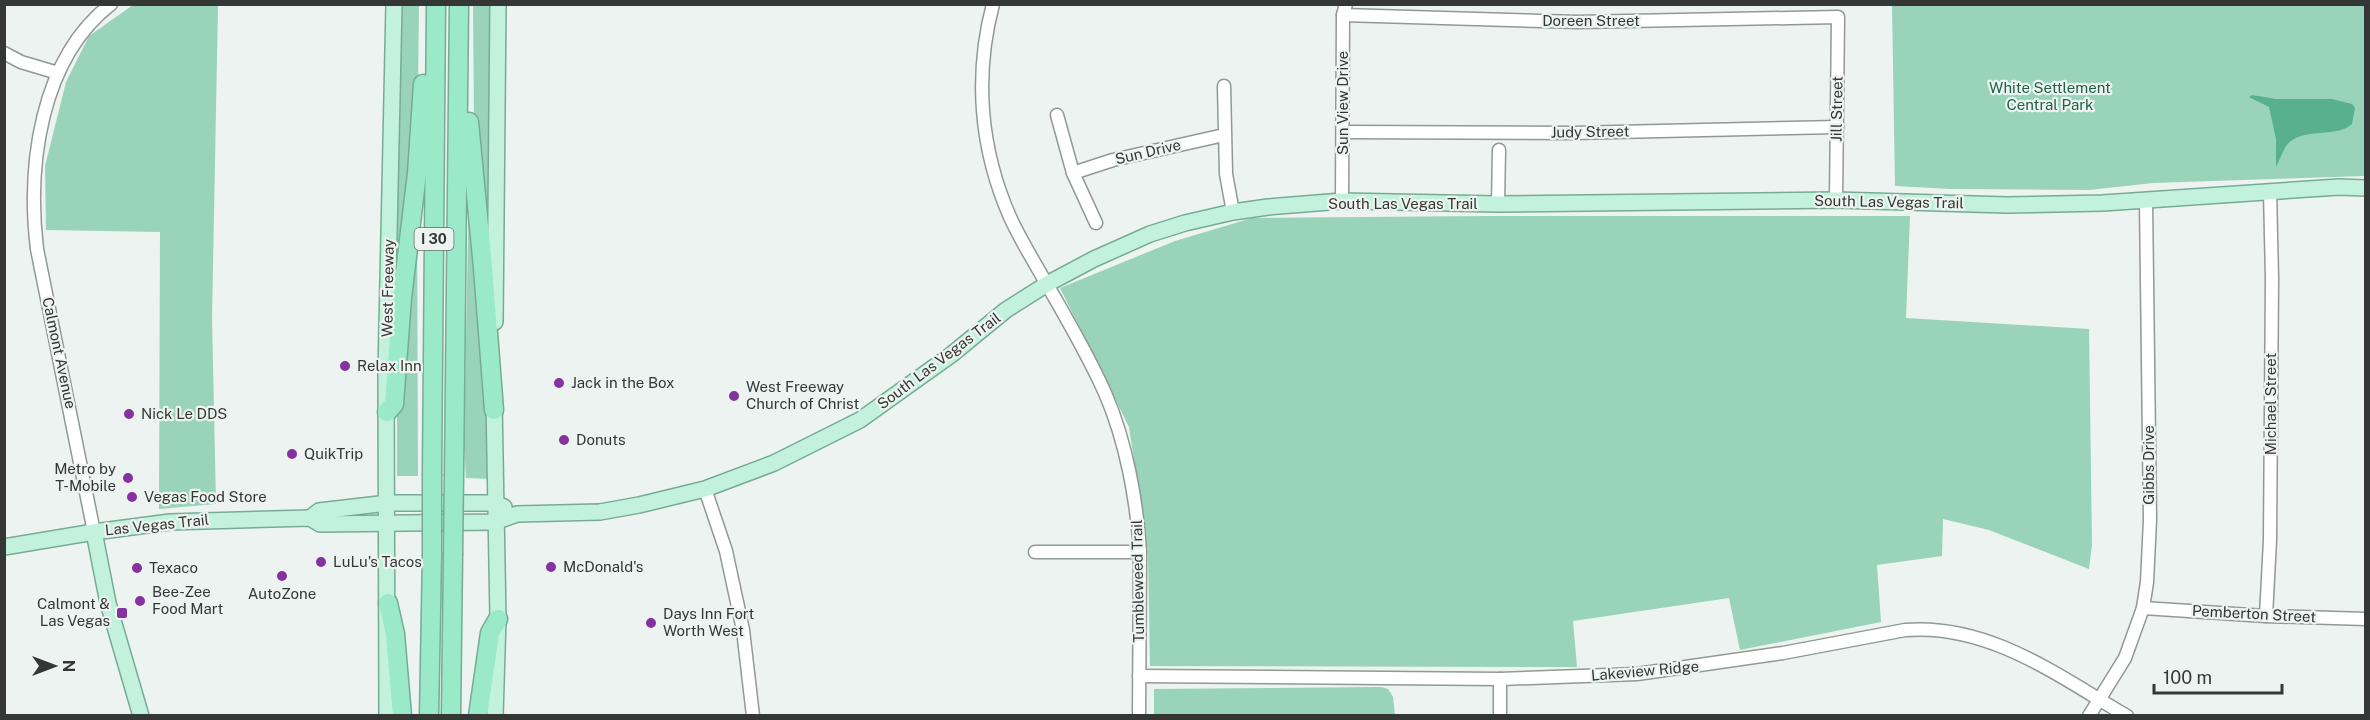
<svg xmlns="http://www.w3.org/2000/svg" width="2370" height="720" viewBox="0 0 2370 720" font-family="'Public Sans',sans-serif">
<style>
.green{fill:#98d3ba}
.water{fill:#59b08f}
.lines{fill:none;stroke-linecap:round;stroke-linejoin:round}
.minor-casing{stroke:#929895;stroke-width:15}
.major-casing{stroke:#77ab95;stroke-width:18}
.highway-casing{stroke:#77ab95;stroke-width:21}
.minor{stroke:#fff;stroke-width:12}
.major{stroke:#c2f2de;stroke-width:15}
.highway{stroke:#9ae9c8;stroke-width:18}
.highway-bridge-casing{stroke:#77ab95;stroke-width:21;stroke-linecap:butt}
.highway-bridge{stroke:#9ae9c8;stroke-width:18}
.poi-dot{fill:#8531a0;stroke:#ecf3f0;stroke-width:2}
.labels{text-anchor:middle;stroke-width:4.5;stroke-linejoin:round;paint-order:stroke}
.shield{fill:#ecf3f0;stroke:#6c6f6e;stroke-width:1.5}
.shield-label{font-size:14px;font-weight:bold;fill:#353736}
.street-label{font-size:15px;fill:#353736;stroke:#ecf3f0}
.park-label{font-size:15px;fill:#1f614a;stroke:#ecf3f0}
.poi-label{font-size:15px;fill:#353736;stroke:#ecf3f0;text-anchor:start}
</style>
<rect width="100%" height="100%" fill="#ecf3f0"/>
<!-- green -->
<g class="green">
<path d="M133,5H218L212,318L216,504L159,509L160,232L46,230L45,166L66,82L89,36Z"/>
<path d="M399,5H419L418,87L396,298Z"/>
<path d="M473,5H493L491,282L474,123Z"/>
<path d="M1892,5H2365V176L2153,183L2089,190L1951,189L1895,186Z"/>
<path d="M469,186L484,351L490,479L466,478L464,445Z"/>
<path d="M1490,216H1910L1906,318L2089,329L2092,545L2089,569L1989,530L1943,519L1942,556L1877,565L1881,622L1740,650L1729,598L1573,621L1577,667L1150,666L1148,552L1129,427L1060,288L1175,241L1252,218Z"/>
<path d="M417,217L418,476H397V396Z"/>
<path d="M1381,687L1388,689L1393,697L1395,715H1154V689Z"/>
</g>
<!-- water -->
<path class="water" d="M2252,95L2276,99H2332L2352,104L2355,108L2352,124C2335,139 2301,126 2286,146C2282,153 2279,161 2276,167V139L2269,107L2249,97Z"/>
<g class="lines">
<defs>
<g id="minor">
<path d="M993,4C974,76 980,149 1010,217C1020,239 1033,260 1045,281C1066,317 1088,355 1105,393C1126,441 1137,501 1140,552L1139,716"/>
<path d="M1343,15L1578,22L1838,17L1836,200"/>
<path d="M4,53L21,62L58,73"/>
<path d="M1224,86L1226,174L1233,212"/>
<path d="M1057,115L1073,173L1096,223"/>
<path d="M1343,132L1573,133L1837,127"/>
<path d="M1073,173L1113,160L1224,135"/>
<path d="M1342,201L1343,15L1346,4"/>
<path d="M1498,204L1499,150"/>
<path d="M705,489L726,551L743,630L753,716"/>
<path d="M94,532L37,249C27,166 40,59 111,4"/>
<path d="M1035,552H1140"/>
<path d="M2143,608L2266,616L2366,619"/>
<path d="M2266,616L2270,540L2272,279L2270,191"/>
<path d="M1139,676L1500,679L1637,674L1783,653L1905,630C1989,623 2058,676 2127,716"/>
<path d="M1500,716V679"/>
<path d="M2089,716L2125,658L2143,608L2147,582L2150,520L2146,201"/>
</g>
<g id="major">
<path d="M495,322L498,4"/>
<path d="M494,400L498,619L495,716"/>
<path d="M310,518L319,511L388,503H495L504,507"/>
<path d="M94,532L108,603L141,716"/>
<path d="M4,547L94,532L170,522L310,518L320,524L495,522L517,514L600,512L639,505L705,489L774,463L860,420L951,355L1006,310L1047,284L1094,259L1150,234L1185,223L1233,212L1268,207L1342,201L1498,204L1836,200L2007,205L2103,203L2339,187L2366,188"/>
<path d="M387,716L386,372L394,4"/>
</g>
<g id="highway">
<path d="M469,122L483,268L494,410"/>
<path d="M387,412L394,404L402,298L417,173L423,84"/>
<path d="M432,474L436,4"/>
<path d="M454,474L459,4"/>
<path d="M388,603L395,634L402,716"/>
<path d="M429,716L432,556"/>
<path d="M451,716L453,555"/>
<path d="M478,716L490,633L498,619"/>
</g>
</defs>
<!-- minor casing -->
<use href="#minor" class="minor-casing"/>
<!-- major casing -->
<use href="#major" class="major-casing"/>
<!-- highway casing -->
<use href="#highway" class="highway-casing"/>
<!-- minor -->
<use href="#minor" class="minor"/>
<!-- major -->
<use href="#major" class="major"/>
<!-- highway -->
<use href="#highway" class="highway"/>
<defs>
<g id="highway-bridge">
<path d="M453,555L454,474"/>
<path d="M432,556V474"/>
</g>
</defs>
<!-- highway-bridge casing -->
<use href="#highway-bridge" class="highway-bridge-casing"/>
<!-- highway-bridge -->
<use href="#highway-bridge" class="highway-bridge"/>
</g>
<!-- markers -->
<g class="poi-dot">
<circle cx="345" cy="366" r="6"/>
<circle cx="559" cy="383" r="6"/>
<circle cx="734" cy="396" r="6"/>
<circle cx="129" cy="414" r="6"/>
<circle cx="564" cy="440" r="6"/>
<circle cx="292" cy="454" r="6"/>
<circle cx="128" cy="478" r="6"/>
<circle cx="132" cy="497" r="6"/>
<circle cx="321" cy="562" r="6"/>
<circle cx="551" cy="567" r="6"/>
<circle cx="137" cy="568" r="6"/>
<circle cx="282" cy="576" r="6"/>
<circle cx="140" cy="601" r="6"/>
<rect x="116" y="607" width="12" height="12" rx="3"/>
<circle cx="651" cy="623" r="6"/>
</g>
<g class="labels">
<!-- shield labels -->
<rect class="shield" x="414.5" y="228" width="39" height="22" rx="4.5"/>
<g class="shield-label">
<text x="434" y="244">I 30</text>
</g>
<!-- street labels -->
<g class="street-label">
<text x="1591" y="26">Doreen Street</text>
<text transform="translate(1343 103) rotate(-90)" y="5">Sun View Drive</text>
<text transform="translate(1837 109) rotate(-89)" y="5">Jill Street</text>
<text transform="translate(1590 132) rotate(-1)" y="5">Judy Street</text>
<text transform="translate(1148 152) rotate(-13)" y="5">Sun Drive</text>
<text transform="translate(1889 202) rotate(1)" y="5">South Las Vegas Trail</text>
<text x="1403" y="209">South Las Vegas Trail</text>
<text transform="translate(388 288) rotate(-89)" y="5">West Freeway</text>
<text transform="translate(59 353) rotate(78)" y="5">Calmont Avenue</text>
<text transform="translate(939 361) rotate(-37)" y="5">South Las Vegas Trail</text>
<text transform="translate(2271 404) rotate(-90)" y="5">Michael Street</text>
<text transform="translate(2149 465) rotate(-90)" y="5">Gibbs Drive</text>
<text transform="translate(157 525) rotate(-6)" y="5">Las Vegas Trail</text>
<text transform="translate(1138 581) rotate(-91)" y="5">Tumbleweed Trail</text>
<text transform="translate(2254 614) rotate(3)" y="5">Pemberton Street</text>
<text transform="translate(1645 671) rotate(-5)" y="5">Lakeview Ridge</text>
</g>
<!-- park labels -->
<g class="park-label">
<text x="2050" y="93">White Settlement<tspan x="2050" dy="17">Central Park</tspan></text>
</g>
<!-- poi labels -->
<g class="poi-label">
<text x="357" y="371">Relax Inn</text>
<text x="571" y="388">Jack in the Box</text>
<text x="746" y="392">West Freeway<tspan x="746" dy="17">Church of Christ</tspan></text>
<text x="141" y="419">Nick Le DDS</text>
<text x="576" y="445">Donuts</text>
<text x="304" y="459">QuikTrip</text>
<text x="116" y="474" text-anchor="end">Metro by<tspan x="116" dy="17">T-Mobile</tspan></text>
<text x="144" y="502">Vegas Food Store</text>
<text x="333" y="567">LuLu's Tacos</text>
<text x="563" y="572">McDonald's</text>
<text x="149" y="573">Texaco</text>
<text x="152" y="597">Bee-Zee<tspan x="152" dy="17">Food Mart</tspan></text>
<text x="282" y="599" text-anchor="middle">AutoZone</text>
<text x="110" y="609" text-anchor="end">Calmont &amp;<tspan x="110" dy="17">Las Vegas</tspan></text>
<text x="663" y="619">Days Inn Fort<tspan x="663" dy="17">Worth West</tspan></text>
</g>
</g>
<!-- border -->
<rect width="2370" height="720" fill="none" stroke="#353736" stroke-width="12"/>
<!-- north arrow -->
<g transform="translate(54 666) rotate(90)" stroke="#ecf3f0" stroke-width="4.5" paint-order="stroke">
<path d="M0-4.5L10 22L0 15L-10 22Z" fill="#353736"/>
<text y="-9" font-size="16" font-weight="bold" text-anchor="middle" fill="#353736">N</text>
</g>
<!-- scale -->
<path d="M2154 684v9h128v-9" fill="none" stroke="#353736" stroke-width="3"/>
<text x="2163" y="684" font-size="18" fill="#353736" stroke="#ecf3f0" stroke-width="4.5" paint-order="stroke">100 m</text>
</svg>
